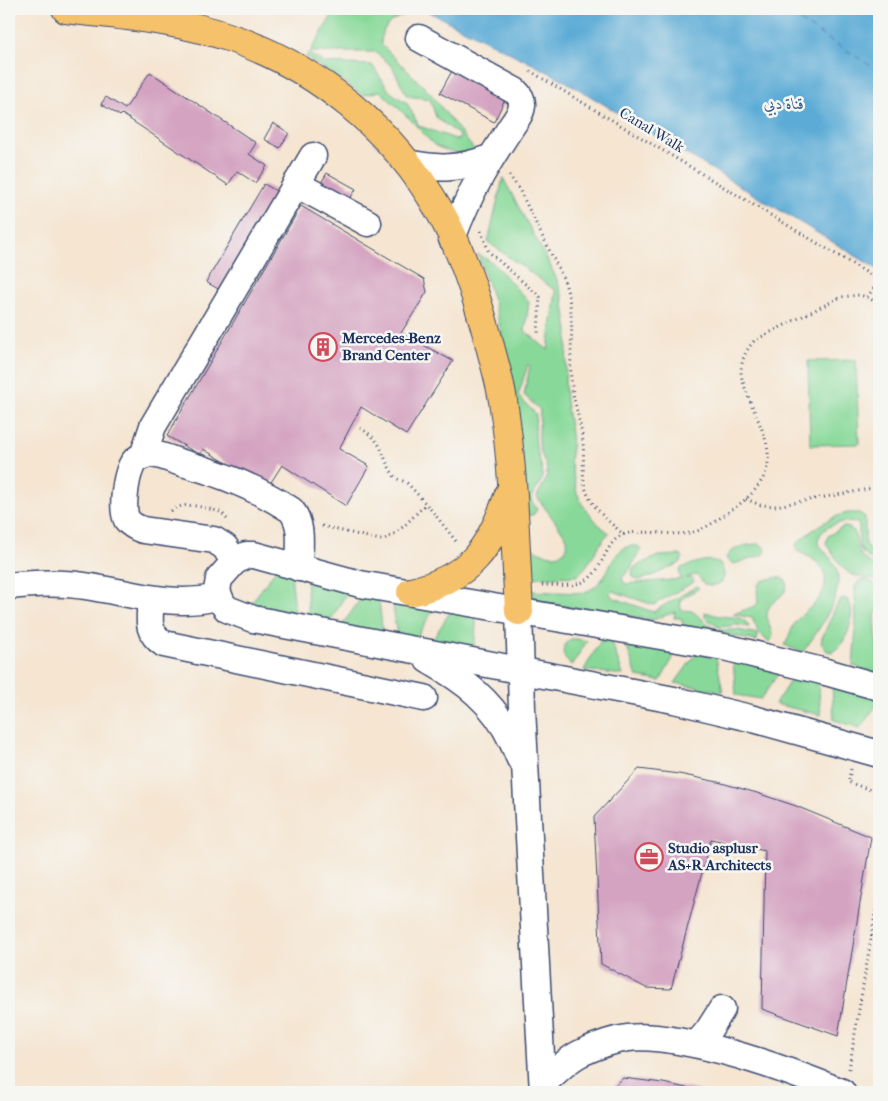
<svg xmlns="http://www.w3.org/2000/svg" width="888" height="1101" viewBox="0 0 888 1101" font-family="'IM FELL French Canon',Amiri,serif">
<style>
.green{fill:#88d999;stroke:#52847c}
.water{fill:#5cabd6;stroke:#3c6d9a}
.lines{fill:none;stroke-linecap:round;stroke-linejoin:round}
.ferry{stroke:#325a88;stroke-width:1;stroke-dasharray:6 5;stroke-linecap:butt}
.building{fill:#d4a3c1}
.minor-casing{stroke:#3c4a6f;stroke-width:29}
.highway-casing{stroke:#3c4a6f;stroke-width:30}
.path{stroke:#3c4a6f;stroke-width:3;stroke-dasharray:1 4;stroke-linecap:butt}
.minor{stroke:#fff;stroke-width:26}
.highway{stroke:#f5c16b;stroke-width:28}
.labels{text-anchor:middle;stroke-width:5;stroke-linejoin:round;paint-order:stroke}
.street-label{font-size:15px;fill:#1b2f5e;stroke:#f6f6f2}
.poi-label{font-size:15px;font-weight:bold;fill:#1b2f5e;stroke:#f6f6f2;text-anchor:start}
.water-label{font-size:16px;font-style:italic;fill:#325a88;stroke:#f6f6f2}
</style>
<rect width="100%" height="100%" fill="#f6f6f2"/>
<filter id="ink" filterUnits="userSpaceOnUse"><feTurbulence type="fractalNoise" baseFrequency=".02" numOctaves="2"/><feDisplacementMap in="SourceGraphic" scale="10" xChannelSelector="R" yChannelSelector="G"/><feConvolveMatrix kernelMatrix="1 2 1 2 8 2 1 2 1" color-interpolation-filters="sRGB"/></filter>
<filter id="wash" filterUnits="userSpaceOnUse"><feTurbulence type="fractalNoise" baseFrequency=".0096" numOctaves="4" result="noise"/><feDisplacementMap in="SourceGraphic" scale="20" xChannelSelector="R" yChannelSelector="G"/><feGaussianBlur stdDeviation="1.12" result="paint"/><feColorMatrix in="noise" values="0 0 0 0 0 0 0 0 0 0 0 0 0 0 0 0 0 1.4 0 .05"/><feComposite in="paint" operator="in"/></filter>
<g filter="url(#wash)">
<rect width="100%" height="100%" fill="#f5e5d1"/>
<!-- green -->
<g class="green">
<path d="M336,9H389L403,16C389,20 381,29 381,44L430,93L476,152L456,153L445,150L434,145L411,120L380,91L363,95L306,57L308,53L324,63L372,65L390,92L407,103L419,126L458,140L460,136L436,117L430,99L407,96L392,66L375,52H310Z"/>
<path d="M503,178L549,263L557,280L563,298L568,331L565,381L566,401L571,434L572,447L570,460L577,493L582,504L598,524L609,533C595,547 593,562 577,576L528,578V545C540,556 571,563 567,538L537,497C540,488 547,482 547,472C547,464 543,460 541,453C537,440 540,423 540,410L524,395L530,366L528,364L518,396L536,414C535,427 534,441 538,454C544,477 546,476 531,497L532,502L537,509L533,515H525L513,381L494,303L478,254L493,263L529,302L525,331L548,350L556,291L488,242Z"/>
<path d="M856,360L859,444L810,445L808,361Z"/>
<path d="M847,513H859L865,517V544L872,552L879,554V561C857,557 859,544 859,526L856,522C843,520 818,526 818,543C824,551 833,560 836,568C846,594 817,632 803,652L784,645C791,637 791,626 798,619C803,613 810,609 815,603C828,590 830,572 814,560C809,556 803,554 797,551L796,544C812,530 825,519 847,513Z"/>
<path d="M843,527H847L854,531C860,549 856,560 879,566V582C871,577 865,579 856,576C843,573 836,557 828,547L826,544L828,536Z"/>
<path d="M760,544L765,548L766,552L762,555L734,564L728,561L726,558C731,547 749,544 760,544Z"/>
<path d="M630,546H638L641,549L630,569L622,578L625,584L682,579L679,574L681,568C694,564 707,556 720,564C726,574 726,583 714,585C711,585 708,586 706,585C701,583 701,579 698,576L694,575L686,578H692L694,582L653,605L613,591L610,594L612,597L653,612L697,586L699,588L680,600L681,610L692,611L716,630H738L758,634L757,641L684,626L681,618H674L675,612L652,620L530,601L528,591L581,593C611,587 607,551 630,546Z"/>
<path d="M681,555L683,557L680,563C667,568 648,580 636,580L632,576L633,568L658,556Z"/>
<path d="M277,568L291,573L296,619L247,609Z"/>
<path d="M779,577L786,581C791,596 769,599 767,613C766,620 771,629 773,636L772,639L768,642L758,631L752,618L733,614L755,606L758,603C756,581 757,581 779,577Z"/>
<path d="M306,578L350,587L328,625L309,620Z"/>
<path d="M860,580H868L879,586V608L875,616L879,674L853,666L856,628L855,588L856,585Z"/>
<path d="M366,591L378,593L383,635L340,628Z"/>
<path d="M392,596L437,604L414,641L397,638Z"/>
<path d="M843,598L848,600C857,614 847,646 831,652L827,651L821,643L822,638L838,602Z"/>
<path d="M453,607L477,611L474,652L430,644Z"/>
<path d="M705,612C710,613 715,616 721,616C732,618 744,615 749,627L738,625L718,627L705,617Z"/>
<path d="M571,639H576L587,641L572,665C561,659 560,646 571,639Z"/>
<path d="M601,640L611,641L623,675L584,670Z"/>
<path d="M626,644L677,651L660,681L637,677Z"/>
<path d="M696,654L716,657L723,692L675,683Z"/>
<path d="M733,660L780,671L761,699L736,695Z"/>
<path d="M794,675L818,681L821,715L775,704Z"/>
<path d="M832,685L879,699V702L860,728L834,720Z"/>
</g>
<!-- water -->
<path class="water" d="M423,9H879V270L560,78Z"/>
<g class="lines">
<!-- ferry -->
<path class="ferry" d="M781,9L879,71"/>
</g>
<g id="blocks">
<!-- building -->
<g class="building">
<path d="M453,69L506,97L494,122L440,93Z"/>
<path d="M150,72L256,143L249,154L267,166L255,183L237,171L228,185L122,114L120,116L101,104L106,97L125,109Z"/>
<path d="M273,123L289,133L280,148L264,139Z"/>
<path d="M327,173L356,189L347,204L318,188Z"/>
<path d="M264,184L280,193L222,291L206,282Z"/>
<path d="M301,206L424,279L427,292L401,333L453,361L406,435L361,407L339,449L369,466L346,506L282,465L268,487L203,449L200,455L167,436Z"/>
<path d="M639,769L679,774L718,782L757,793L796,806L871,837L838,1036L762,1009L765,851L711,839L671,989L646,988L601,964L594,817Z"/>
<path d="M623,1078L663,1083L705,1092H608Z"/>
</g>
</g>
</g>
<g filter="url(#ink)">
<use href="#blocks" fill-opacity="0" stroke="#3c4a6f" stroke-width="1"/>
<g class="lines">
<defs>
<g id="minor">
<path d="M419,38L515,91C523,98 524,105 519,115C491,157 469,191 452,239"/>
<path d="M407,163C439,170 459,169 490,158"/>
<path d="M296,184L368,223"/>
<path d="M143,456L153,426L313,156"/>
<path d="M234,562L225,547L214,540L143,530C137,528 131,525 127,520C121,509 126,478 131,467C133,461 139,457 145,455C155,452 169,459 179,462C219,473 256,487 291,510C304,525 299,549 299,568"/>
<path d="M9,586C34,583 60,582 85,586C131,593 171,608 218,597"/>
<path d="M151,599C150,619 145,631 164,644L424,698"/>
<path d="M519,611L522,709L543,1092"/>
<path d="M428,660C465,681 494,702 512,741C515,747 517,753 520,759"/>
<path d="M879,687L826,672L724,647L360,584L254,555H246L234,562L219,579L217,591L222,603L227,609L253,619L674,700L750,718L879,754"/>
<path d="M697,1044L708,1031L722,1009"/>
<path d="M543,1084C554,1073 567,1060 581,1053C596,1046 612,1040 628,1038C645,1036 661,1038 678,1041C735,1051 789,1071 842,1092"/>
</g>
<g id="highway">
<path d="M66,9C121,16 178,19 231,38C317,67 394,131 439,210C460,246 477,298 488,338C493,359 500,380 503,401C514,470 515,541 519,611"/>
<path d="M411,592C470,578 490,549 509,494"/>
</g>
</defs>
<!-- minor casing -->
<use href="#minor" class="minor-casing"/>
<!-- highway casing -->
<use href="#highway" class="highway-casing"/>
<!-- path -->
<g class="path">
<path d="M407,9L418,14"/>
<path d="M530,71L879,280"/>
<path d="M509,175L519,189L564,280C577,317 569,343 571,379C573,401 581,421 583,443C585,461 580,478 588,495C596,512 611,523 624,535"/>
<path d="M481,231L489,252L540,297L538,335"/>
<path d="M867,297L879,282"/>
<path d="M360,428C386,442 380,457 395,477C399,481 404,480 408,484C426,503 442,523 458,544"/>
<path d="M746,499L760,505L776,506L869,489L879,490"/>
<path d="M171,511C185,500 203,508 218,511L222,513L227,519"/>
<path d="M322,526L380,540C395,539 415,514 426,504"/>
<path d="M542,585C555,585 571,587 583,582C605,572 603,541 625,534C644,529 670,536 690,533C706,530 719,518 733,509C798,463 756,431 741,375C741,360 745,351 755,340L841,297L859,295L867,297L879,304"/>
<path d="M851,769L848,782L879,793"/>
<path d="M849,1069L879,891"/>
</g>
<!-- minor -->
<use href="#minor" class="minor"/>
<!-- highway -->
<use href="#highway" class="highway"/>
</g>
</g>
<!-- icons -->
<defs>
<symbol id="building-ring" viewBox="-11 -11 22 22"><circle r="9.5" fill="#f6f6f2" stroke="#d1495b" stroke-width="1.5"/><path d="M-4-6H4V6H1V3H-1V6H-4ZM-2.5-4.3h1.7v1.8h-1.7ZM.8-4.3h1.7v1.8H.8ZM-2.5-1h1.7V.8h-1.7ZM.8-1h1.7V.8H.8Z" fill="#d1495b"/></symbol>
<symbol id="office-ring" viewBox="-11 -11 22 22"><circle r="9.5" fill="#f6f6f2" stroke="#d1495b" stroke-width="1.5"/><path d="M-6-3h4V-5.5h4V-3h4V5H-6ZM-1-4.5V-3h2v-1.5ZM-6 0V1H6V0Z" fill="#d1495b"/></symbol>
</defs>
<g fill-rule="evenodd">
<use href="#building-ring" x="307" y="331" width="32" height="32"/>
<use href="#office-ring" x="633" y="841" width="32" height="32"/>
</g>
<g class="labels">
<!-- street labels -->
<g class="street-label">
<text transform="translate(652 130) rotate(31)" y="5">Canal Walk</text>
</g>
<!-- poi labels -->
<g class="poi-label">
<text x="342" y="343">Mercedes-Benz<tspan x="342" dy="17">Brand Center</tspan></text>
<text x="668" y="853">Studio asplusr<tspan x="668" dy="17">AS+R Architects</tspan></text>
</g>
<!-- water labels -->
<g class="water-label">
<text x="784" y="109">قناة دبي</text>
</g>
</g>
<!-- margin -->
<rect width="888" height="1101" fill="none" stroke="#f6f6f2" stroke-width="30"/>
</svg>
